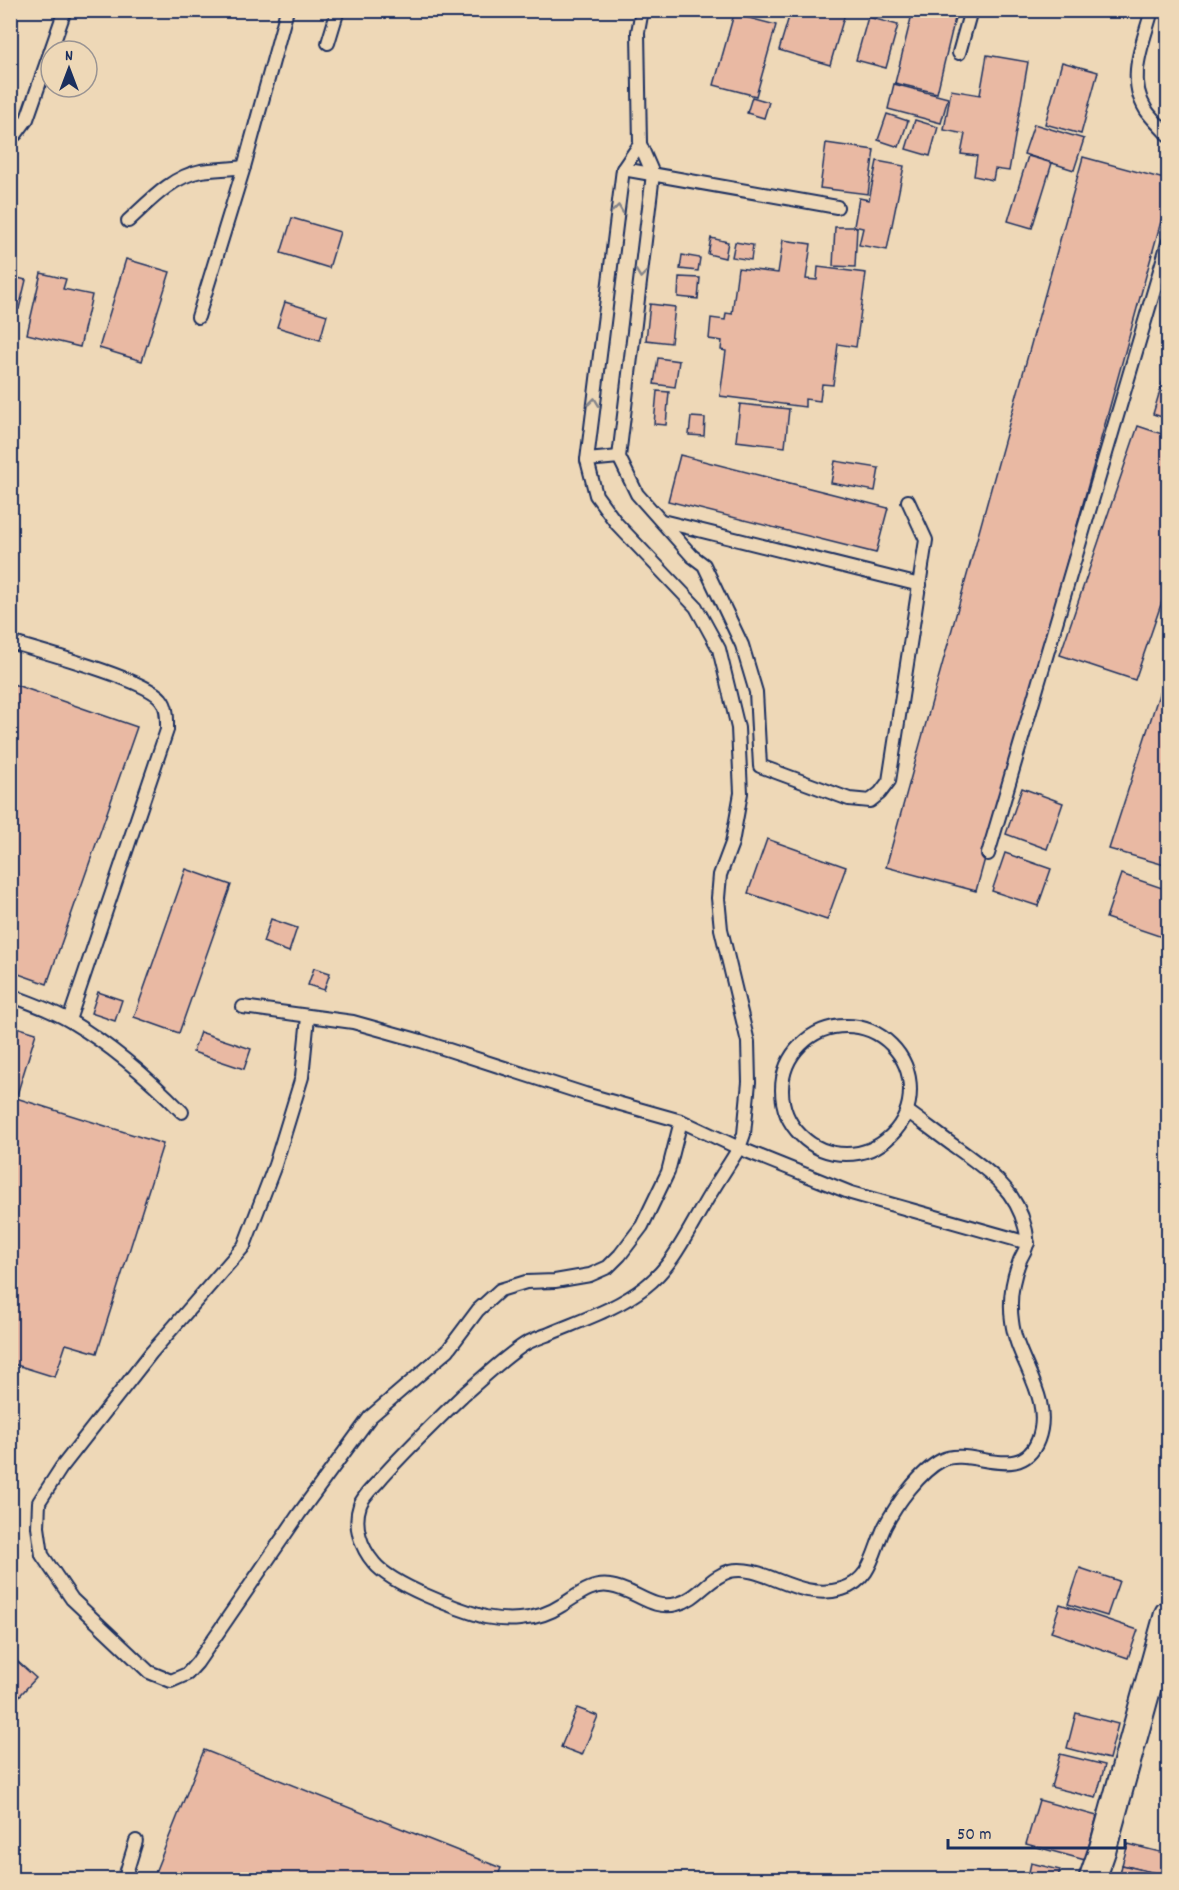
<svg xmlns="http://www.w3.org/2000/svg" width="1179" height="1890" viewBox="0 0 1179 1890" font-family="Dekko,sans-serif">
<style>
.building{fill:#e9b9a3;stroke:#1b2f5e;stroke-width:1.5}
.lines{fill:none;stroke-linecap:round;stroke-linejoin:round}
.lane-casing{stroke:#1b2f5e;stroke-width:16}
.street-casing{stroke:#1b2f5e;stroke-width:30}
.lane{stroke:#eed8b7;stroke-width:12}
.street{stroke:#eed8b7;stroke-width:26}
.oneway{stroke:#84848a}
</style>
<rect width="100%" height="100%" fill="#eed8b7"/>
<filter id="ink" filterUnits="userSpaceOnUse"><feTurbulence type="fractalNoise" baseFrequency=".0167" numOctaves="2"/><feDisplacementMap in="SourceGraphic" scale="12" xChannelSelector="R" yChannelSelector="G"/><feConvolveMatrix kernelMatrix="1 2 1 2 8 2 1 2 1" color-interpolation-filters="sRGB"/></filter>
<g filter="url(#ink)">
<!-- building -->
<g class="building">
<path d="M791,10H846L830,65L779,50Z"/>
<path d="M913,10H957L937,93L895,83Z"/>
<path d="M734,14L776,25L756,96L714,85Z"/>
<path d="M868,17L898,25L886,68L856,60Z"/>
<path d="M987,55L1028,62L1009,171L995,169L993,180L974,176L977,156L961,154L965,134L944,130L951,90L980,95Z"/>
<path d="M1062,62L1098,72L1081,134L1045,124Z"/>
<path d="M894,84L948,98L941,123L888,109Z"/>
<path d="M752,97L769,102L764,118L747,113Z"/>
<path d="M887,114L908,121L899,147L878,140Z"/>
<path d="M915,120L938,127L930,156L906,149Z"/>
<path d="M1034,124L1084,139L1074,170L1024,154Z"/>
<path d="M826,143L874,150L868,194L820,188Z"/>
<path d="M1028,156L1052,163L1032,228L1008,221Z"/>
<path d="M1083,157L1168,180V196L976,891L886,867Z"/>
<path d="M877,161L904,166L887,250L859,245L863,228L854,226L859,198L869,200Z"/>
<path d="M292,218L340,232L329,268L281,253Z"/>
<path d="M835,227H857L855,267L833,266Z"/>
<path d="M711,238L728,242L725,258L708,254Z"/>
<path d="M783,240L811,244L806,279L817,280L818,267L866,273L856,347L838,344L833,385L822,384L820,401L805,399V407L720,396L726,351L721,350L722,341L709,339L711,318L725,320L726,313L732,314L738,268L778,273Z"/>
<path d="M735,242L753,245L751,260L732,257Z"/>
<path d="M682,255L700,258L698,271L680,269Z"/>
<path d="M126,259L170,272L142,361L99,348Z"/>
<path d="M41,273L66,279L63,289L92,295L80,347L27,334Z"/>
<path d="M10,276L26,280L19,309L10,307Z"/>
<path d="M679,277L700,278L698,299L678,297Z"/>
<path d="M285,302L327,315L320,340L277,327Z"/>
<path d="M650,304L675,307L671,343L646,340Z"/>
<path d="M658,358L679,361L675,387L654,384Z"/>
<path d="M1168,364V419L1153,414Z"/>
<path d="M657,391L669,392L666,425L654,424Z"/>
<path d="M740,404L789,409L785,447L736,441Z"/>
<path d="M691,417L705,418L704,436L689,435Z"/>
<path d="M1138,426L1168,436V584L1135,680L1060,655Z"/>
<path d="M680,455L888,508L876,553L668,501Z"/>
<path d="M835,461L879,468L875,491L831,483Z"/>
<path d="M1168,666V866L1109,849Z"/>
<path d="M10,683L137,727L47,984L10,971Z"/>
<path d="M1022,788L1063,803L1047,849L1006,834Z"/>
<path d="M767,839L846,867L827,920L748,893Z"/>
<path d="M1005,853L1051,869L1038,906L992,891Z"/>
<path d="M186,869L231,885L179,1033L134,1017Z"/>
<path d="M1121,874L1168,890V939L1106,918Z"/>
<path d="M271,919L297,928L289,952L263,942Z"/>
<path d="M314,968L330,973L324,990L308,985Z"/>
<path d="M98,992L122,1000L115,1021L91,1013Z"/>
<path d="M10,1025L36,1033L16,1098L163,1144L97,1353L66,1344L55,1377L10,1363Z"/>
<path d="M200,1032L251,1049L244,1069L193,1052Z"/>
<path d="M1080,1568L1119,1581L1107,1616L1068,1604Z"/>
<path d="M1060,1604L1138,1630L1128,1658L1051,1632Z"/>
<path d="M17,1661L36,1678L10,1706V1668Z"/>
<path d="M577,1708L598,1716L582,1755L561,1747Z"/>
<path d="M1076,1713L1118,1724L1109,1759L1067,1748Z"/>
<path d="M204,1750L501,1868L496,1880H152Z"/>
<path d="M1060,1754L1105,1765L1096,1798L1051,1787Z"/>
<path d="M1039,1800L1097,1816L1085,1860L1026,1844Z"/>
<path d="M1128,1844L1168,1854L1166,1876L1122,1865Z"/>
<path d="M1031,1863L1060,1870L1057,1880H1038L1028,1877Z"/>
<path d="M1122,1865L1160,1874L1159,1880H1119Z"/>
</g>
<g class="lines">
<defs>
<g id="lane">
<path d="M642,10L638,32L640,144L653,174L619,457L637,494L692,556L704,565L742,645L756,692L760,766L849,799L870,801L880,793L889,781L926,540L908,501"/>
<path d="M1152,10C1143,44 1126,78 1146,110C1152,119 1161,127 1168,135"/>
<path d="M328,43L338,10"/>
<path d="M959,53L971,10"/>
<path d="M10,135L16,134L27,119L65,10"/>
<path d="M623,169L837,207"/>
<path d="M128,221C150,201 171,177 201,171C215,169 230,169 244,167"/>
<path d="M198,317L244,167L287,10"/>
<path d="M587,460L619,457"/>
<path d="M662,521L920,585"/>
<path d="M10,642C40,651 145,679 161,699C168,707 167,720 167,730L69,1020"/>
<path d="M988,854L1168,243"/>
<path d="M10,995C30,1003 52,1010 70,1021C112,1046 148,1077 182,1112"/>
<path d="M243,1007L353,1022L421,1041L585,1094L681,1121L739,1148L744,1134L749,1082L748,1042L721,929L718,898L720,875L732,843L741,793L738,728L719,649L696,607L617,524L596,495L587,460L623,169L640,144"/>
<path d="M308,1017L302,1077L275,1165L244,1246L151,1353L61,1468L39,1502L38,1527L42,1555L72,1599L149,1672L171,1681L187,1674L197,1663L299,1514L370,1417L448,1350L478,1310L500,1290L526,1282L555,1281L590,1275L608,1267L620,1255L642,1226L668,1172L681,1121"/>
<circle cx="846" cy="1090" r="64"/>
<path d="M907,1111C924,1123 940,1136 957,1148C986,1169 1016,1189 1025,1227C1026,1230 1028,1241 1027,1244C1026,1250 1022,1255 1020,1260C1012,1280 1009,1300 1012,1321C1016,1361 1054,1397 1038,1440C1021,1485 970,1446 942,1460C920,1471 896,1505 885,1526C873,1551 872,1580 842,1589C797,1602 763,1563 730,1571C709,1577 698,1599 677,1604C651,1611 635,1589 610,1586C591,1583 577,1596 562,1605C550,1613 535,1618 520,1619C510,1620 496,1619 485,1617C457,1609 392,1585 374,1563C361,1548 353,1525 360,1505C364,1494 375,1486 382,1477C408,1448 435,1422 463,1395C483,1378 503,1358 525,1344C532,1340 541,1337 549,1334C582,1320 617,1309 645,1287C672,1266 685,1237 702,1208C713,1188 727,1168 739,1148L851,1193L1028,1243"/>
<path d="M124,1880L136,1841"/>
</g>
<path id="street" d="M1092,1880L1103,1848L1168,1614"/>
</defs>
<!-- lane casing -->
<use href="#lane" class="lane-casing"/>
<!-- street casing -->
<use href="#street" class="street-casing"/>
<!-- lane -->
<use href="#lane" class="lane"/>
<!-- street -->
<use href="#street" class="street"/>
</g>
<!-- one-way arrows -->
<defs><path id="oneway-chevron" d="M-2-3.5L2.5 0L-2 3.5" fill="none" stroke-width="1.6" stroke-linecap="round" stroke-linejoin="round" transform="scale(1.5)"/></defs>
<g class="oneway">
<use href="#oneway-chevron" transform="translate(618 209) rotate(-83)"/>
<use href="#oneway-chevron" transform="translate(641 274) rotate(97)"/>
<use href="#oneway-chevron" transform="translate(594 402) rotate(-83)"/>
</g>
</g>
<!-- margin -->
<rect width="1179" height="1890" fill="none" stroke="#eed8b7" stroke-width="36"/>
<rect x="18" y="18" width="1143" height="1854" fill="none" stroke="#1b2f5e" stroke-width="2" filter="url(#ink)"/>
<!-- north arrow -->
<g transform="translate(69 69)"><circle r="28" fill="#eed8b7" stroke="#9a9493" stroke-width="1.5"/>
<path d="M0-4.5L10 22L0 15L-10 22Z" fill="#1b2f5e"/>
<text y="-9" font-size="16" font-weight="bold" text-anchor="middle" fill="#1b2f5e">N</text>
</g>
<!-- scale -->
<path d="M948 1839v9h177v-9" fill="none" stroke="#1b2f5e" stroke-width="3"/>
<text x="957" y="1839" font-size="18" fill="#1b2f5e" stroke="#eed8b7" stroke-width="4.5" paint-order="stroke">50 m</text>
</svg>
